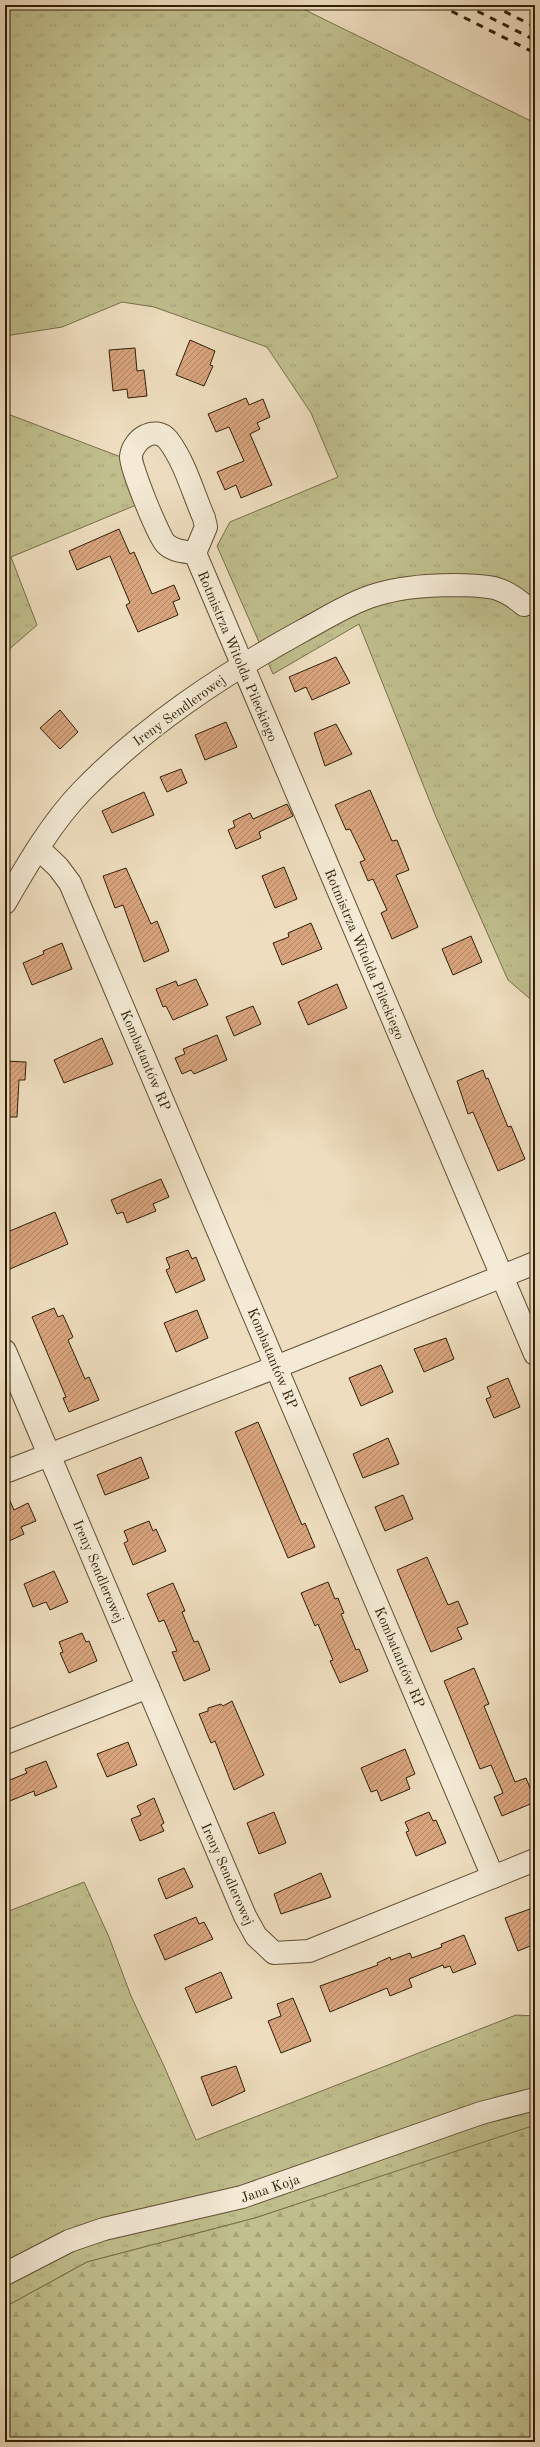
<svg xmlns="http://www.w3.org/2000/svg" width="540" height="2447" viewBox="0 0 540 2447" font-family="'Old Standard TT',serif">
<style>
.grass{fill:url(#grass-tufts);stroke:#786f4a}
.forest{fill:url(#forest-firs);stroke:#786f4a}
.building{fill:url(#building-hatch);stroke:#301f06}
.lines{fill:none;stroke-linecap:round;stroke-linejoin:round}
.minor-casing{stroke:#604f34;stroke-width:24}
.minor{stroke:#f4ead5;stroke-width:22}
.rail{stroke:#301f06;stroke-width:3;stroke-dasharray:7 7;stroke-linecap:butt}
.labels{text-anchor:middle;stroke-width:3.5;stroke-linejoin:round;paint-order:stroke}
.street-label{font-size:14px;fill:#301f06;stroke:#f4ead5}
</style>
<defs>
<pattern id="grass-tufts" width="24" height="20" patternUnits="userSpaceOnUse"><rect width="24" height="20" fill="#c0bf8d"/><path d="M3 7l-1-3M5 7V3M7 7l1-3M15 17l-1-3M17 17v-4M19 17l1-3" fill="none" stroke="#a5a478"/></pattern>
<pattern id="forest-firs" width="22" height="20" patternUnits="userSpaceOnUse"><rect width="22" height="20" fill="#c0bf8d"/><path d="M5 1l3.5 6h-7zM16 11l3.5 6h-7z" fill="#a5a478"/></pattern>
<pattern id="building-hatch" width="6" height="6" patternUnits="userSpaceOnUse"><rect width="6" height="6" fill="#d8a47e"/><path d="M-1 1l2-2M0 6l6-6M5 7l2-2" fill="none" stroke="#b08565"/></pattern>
</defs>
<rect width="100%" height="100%" fill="#eedebf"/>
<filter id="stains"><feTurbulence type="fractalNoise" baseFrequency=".005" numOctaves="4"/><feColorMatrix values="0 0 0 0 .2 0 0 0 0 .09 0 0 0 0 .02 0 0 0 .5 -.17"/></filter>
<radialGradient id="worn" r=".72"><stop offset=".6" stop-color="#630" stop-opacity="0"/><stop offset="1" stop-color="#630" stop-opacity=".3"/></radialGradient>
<!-- grass -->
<g class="grass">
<path d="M5,5H295L535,123V1003L508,980L436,817L359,624L273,674L217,546L230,522L338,477L311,413L267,347L154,307L122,302L62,327L5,336Z"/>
<path d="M5,413L121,457L141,503L11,557L37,625L5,653Z"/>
<path d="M84,1882L109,1937L131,1996L164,2066L196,2140L516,2015L535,2016V2126L255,2218L87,2262L5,2307V1905L9,1911Z"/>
</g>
<!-- forest -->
<path class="forest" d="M532,2126H535V2442H5V2307L87,2262L255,2218Z"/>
<!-- building -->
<g class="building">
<path d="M190,340L215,351L210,365L213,366L204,386L176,375Z"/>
<path d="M135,348L137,371L144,370L147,396L128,398L127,389L113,391L109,350Z"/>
<path d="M246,398L249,405L263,399L270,417L257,423L260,429L250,434L272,485L241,498L236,485L225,490L217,472L244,461L229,427L216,432L208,414Z"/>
<path d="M119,529L130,554L134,552L152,594L174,585L180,599L173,602L178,615L138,632L126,605L130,603L110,556L77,570L69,551Z"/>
<path d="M336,657L350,683L312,700L306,687L295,692L289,677Z"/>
<path d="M60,710L78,732L60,749L40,728Z"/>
<path d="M226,722L237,747L205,760L195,735Z"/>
<path d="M336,724L352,754L325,766L314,733Z"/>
<path d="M181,769L187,783L167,792L160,777Z"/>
<path d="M370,790L392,841L397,840L409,870L396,875L418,927L392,939L381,913L387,910L373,879L368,881L360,862L365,860L350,829L346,830L335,805Z"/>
<path d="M144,792L154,815L112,833L102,811Z"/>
<path d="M287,804L293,816L259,832L261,838L236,849L228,830L235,827L233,821L250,813L253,819Z"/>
<path d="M284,867L297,899L275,908L262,876Z"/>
<path d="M126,868L151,924L157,921L169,951L144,962L123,905L115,908L103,876Z"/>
<path d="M311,923L322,949L282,965L273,943L289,937L288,933Z"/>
<path d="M471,936L482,962L453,975L442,949Z"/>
<path d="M62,943L72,969L32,985L23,963L44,954L43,951Z"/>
<path d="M196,979L208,1005L173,1020L166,1006L163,1007L156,989L176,981L178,986Z"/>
<path d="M337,984L347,1008L308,1025L298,1002Z"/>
<path d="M253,1006L261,1024L234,1036L226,1017Z"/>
<path d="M217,1035L227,1060L194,1074L191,1070L182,1074L175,1058L185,1054L183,1049Z"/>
<path d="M102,1038L113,1064L64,1083L54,1060Z"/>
<path d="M5,1061L26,1062L25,1080H19L17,1117H5Z"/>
<path d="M483,1070L486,1079L488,1078L508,1127L511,1126L525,1159L498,1171L473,1112L468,1114L457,1081Z"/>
<path d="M161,1179L169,1197L153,1204L156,1211L127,1223L123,1212L117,1214L111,1200Z"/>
<path d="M55,1212L68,1244L10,1269L5,1258V1233Z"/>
<path d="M188,1250L192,1259L196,1257L205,1280L176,1293L166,1270L170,1268L166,1258Z"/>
<path d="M54,1308L58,1317L63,1315L73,1337L68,1340L85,1379L89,1377L99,1400L69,1412L63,1398L66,1397L32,1317Z"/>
<path d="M197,1310L208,1338L176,1352L164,1323Z"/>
<path d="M446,1338L454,1359L424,1372L414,1349Z"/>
<path d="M381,1365L393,1392L361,1406L349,1378Z"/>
<path d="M508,1378L520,1407L494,1418L486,1399L491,1397L487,1387Z"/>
<path d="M258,1422L302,1525L305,1523L315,1547L288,1558L235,1432Z"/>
<path d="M388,1438L399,1464L363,1478L353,1454Z"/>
<path d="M141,1457L149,1478L105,1495L97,1475Z"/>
<path d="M5,1490L14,1510L28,1503L36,1521L21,1527L24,1534L5,1543Z"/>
<path d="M403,1495L413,1519L385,1531L375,1507Z"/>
<path d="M149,1521L153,1531L156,1529L166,1551L133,1565L124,1543L128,1541L124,1531Z"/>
<path d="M427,1557L448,1605L458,1601L468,1624L457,1628L462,1639L431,1652L397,1570Z"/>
<path d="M54,1571L68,1602L50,1610L46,1602L33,1607L24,1584Z"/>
<path d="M328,1582L335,1599L338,1598L344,1613L341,1614L356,1650L359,1649L368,1671L340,1683L330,1661L333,1660L318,1624L315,1626L301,1593Z"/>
<path d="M173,1583L185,1611L182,1612L194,1642L198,1641L210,1670L184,1681L172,1652L177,1651L164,1620L159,1622L147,1594Z"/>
<path d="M82,1633L86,1642L89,1641L97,1661L69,1673L60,1653L63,1652L59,1642Z"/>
<path d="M474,1668L489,1704L484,1706L515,1782L526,1778L535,1800V1802L502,1816L494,1797L503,1793L491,1765L480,1769L444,1681Z"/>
<path d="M232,1701L264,1775L234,1790L215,1741L211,1743L199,1714L208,1711V1708L221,1704L223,1706Z"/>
<path d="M128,1742L137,1765L107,1777L97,1754Z"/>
<path d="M405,1749L415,1774L406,1778L410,1789L381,1801L377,1790L371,1792L361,1768Z"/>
<path d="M46,1761L57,1787L35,1796L34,1791L5,1803V1782L27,1773L25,1769Z"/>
<path d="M154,1798L164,1823L161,1825L164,1831L140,1841L131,1819L141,1815L137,1806Z"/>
<path d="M274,1812L286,1843L259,1854L247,1823Z"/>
<path d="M429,1812L433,1821L436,1820L446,1843L416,1856L406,1832L409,1831L405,1822Z"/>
<path d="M184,1868L193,1887L166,1899L158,1879Z"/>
<path d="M321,1873L331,1897L281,1914L274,1894Z"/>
<path d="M530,1909L535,1922V1944L518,1951L505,1918Z"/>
<path d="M196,1917L199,1924L204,1922L213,1939L165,1960L154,1935Z"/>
<path d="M464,1935L476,1964L453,1973L450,1966L444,1968L443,1965L409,1979L412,1987L390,1996L387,1988L330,2012L320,1986L378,1965L377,1963L390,1957L391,1960L410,1953L412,1958L442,1947L441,1944Z"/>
<path d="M221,1972L232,1998L196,2013L185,1988Z"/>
<path d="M293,1998L311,2041L281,2053L268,2021L281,2016L277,2004Z"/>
<path d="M236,2066L245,2091L212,2106L201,2077Z"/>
</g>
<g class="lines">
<defs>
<g id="minor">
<path d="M195,553C185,552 173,551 166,544C159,538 130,466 131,457C132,440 155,424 168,440C185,462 193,493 204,518L206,527L195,553L535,1354"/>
<path d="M39,849L58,867L70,883L493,1877"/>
<path d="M5,903C27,865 51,823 82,791C146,725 222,675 302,631C325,619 347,604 372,596C399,587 427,585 455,585C487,586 499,584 524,605"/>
<path d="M5,1351L245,1916L256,1936L274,1953L309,1951L535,1860"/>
<path d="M5,1472L276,1367L535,1263"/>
<path d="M5,1743L148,1687"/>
<path d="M5,2274L69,2241L104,2229L242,2197L481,2113L535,2099"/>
</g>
</defs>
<!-- minor casing -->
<use href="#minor" class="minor-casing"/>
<!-- minor -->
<use href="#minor" class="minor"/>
<!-- rail -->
<g class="rail">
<path d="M439,5L535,53"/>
<path d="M465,5L535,40"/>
<path d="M492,5L535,27"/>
</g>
</g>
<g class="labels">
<!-- street labels -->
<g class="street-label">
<text transform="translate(238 656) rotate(67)" y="5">Rotmistrza Witolda Pileckiego</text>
<text transform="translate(179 710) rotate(-36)" y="5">Ireny Sendlerowej</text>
<text transform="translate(365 954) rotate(67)" y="5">Rotmistrza Witolda Pileckiego</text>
<text transform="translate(146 1060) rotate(67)" y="5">Kombatantów RP</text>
<text transform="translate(273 1358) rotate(67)" y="5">Kombatantów RP</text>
<text transform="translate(99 1571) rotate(67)" y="5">Ireny Sendlerowej</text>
<text transform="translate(400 1657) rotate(67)" y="5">Kombatantów RP</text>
<text transform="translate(228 1874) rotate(66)" y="5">Ireny Sendlerowej</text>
<text transform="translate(270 2188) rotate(-19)" y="5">Jana Koja</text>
</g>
</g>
<!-- margin -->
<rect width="540" height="2447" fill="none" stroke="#eedebf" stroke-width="20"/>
<rect x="6" y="6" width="528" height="2435" fill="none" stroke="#301f06" stroke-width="2"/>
<rect x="10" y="10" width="520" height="2427" fill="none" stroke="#301f06"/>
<rect width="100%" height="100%" filter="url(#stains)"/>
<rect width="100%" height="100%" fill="url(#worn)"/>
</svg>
